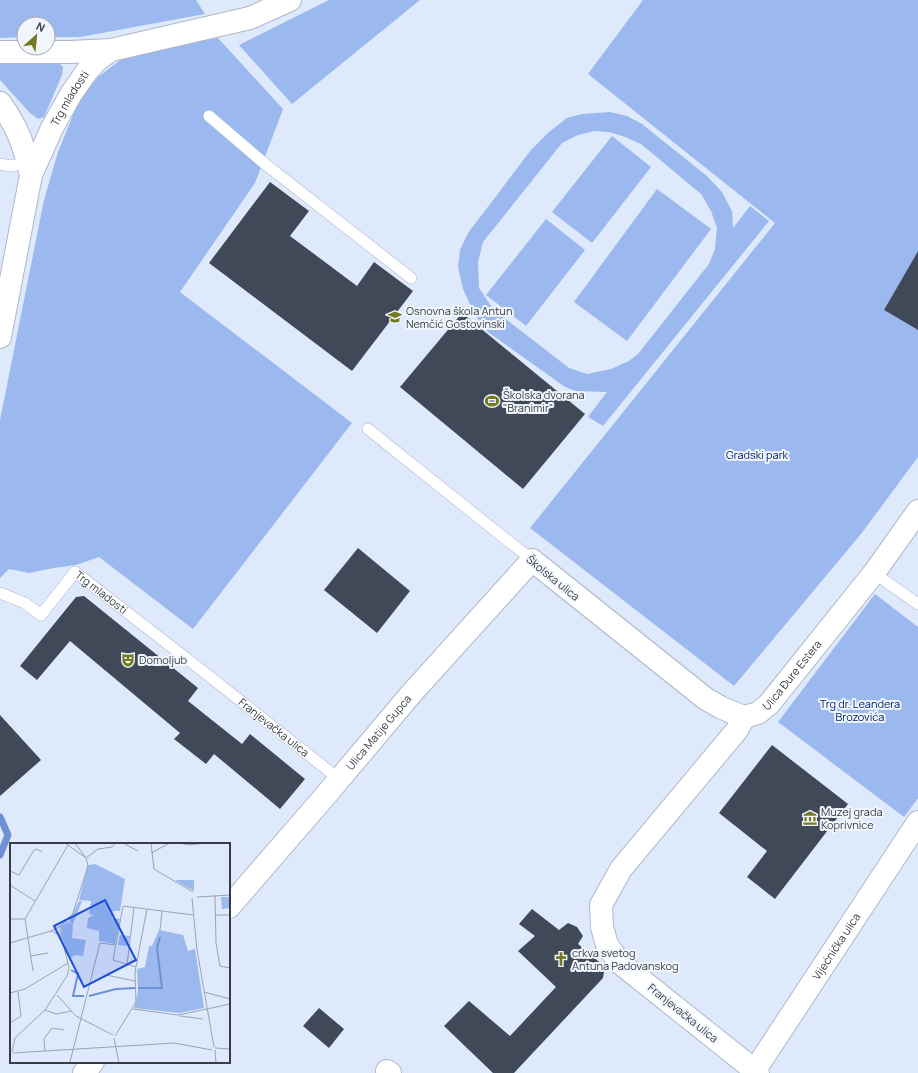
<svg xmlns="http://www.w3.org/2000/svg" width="918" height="1073" viewBox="0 0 918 1073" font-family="Manrope,sans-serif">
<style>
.green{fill:#9bb8ef;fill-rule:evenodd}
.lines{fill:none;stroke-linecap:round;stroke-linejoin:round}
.stream{stroke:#6f91d2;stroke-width:7}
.building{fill:#404958}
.service-casing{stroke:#aeb8ca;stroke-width:12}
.minor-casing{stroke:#aeb8ca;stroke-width:24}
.secondary-casing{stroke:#aeb8ca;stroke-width:24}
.service{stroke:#fff;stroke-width:11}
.minor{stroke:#fff;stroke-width:22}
.secondary{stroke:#fff;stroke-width:22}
.labels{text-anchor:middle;stroke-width:4;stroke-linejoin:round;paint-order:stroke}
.street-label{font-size:11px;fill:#373b43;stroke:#f1f6fd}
.poi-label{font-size:11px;fill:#373b43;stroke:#f1f6fd;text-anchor:start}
.park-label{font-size:11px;fill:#00206a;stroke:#f1f6fd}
.inset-river{fill:none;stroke:#6f91d2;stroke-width:2}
.inset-road{fill:none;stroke:#9ba3b2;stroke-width:1}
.view{fill:#1d4ed8;fill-opacity:0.15;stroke:#1d4ed8;stroke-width:2}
.inset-edge{fill:none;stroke:#373b43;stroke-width:2}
</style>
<rect width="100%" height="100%" fill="#dee9fc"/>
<!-- green -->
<g class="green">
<path d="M0,0H196L205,14L80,37H48V24H24V37L0,38Z"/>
<path d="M329,0H420L292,104L239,45Z"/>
<path d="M643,0H918V251L884,310L918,330V457L861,534L734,686L530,528L775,223L588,74Z"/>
<path d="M218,38L283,109L255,183L180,292L352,423L193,629L99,557L76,565L54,568L29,573L9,569L0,578V420L44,200L58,152L80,98L98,77L119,61L138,53Z"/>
<path d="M49,61L58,62L63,67L62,75L44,117L38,119L30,113L0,80V63Z"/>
<path d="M610,112L627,116L642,124L707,176L722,192L732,211L733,228L750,206L769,221L603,426L588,417L607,392L576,391L565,387L488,332L475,315L463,289L458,267L460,250L468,233L531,150L549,132L567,118L582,114ZM594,131L609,132L625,137L641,144L701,194L711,211L717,228L715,249L709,264L638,354L629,361L611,369L587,374L569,368L507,320L491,306L479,288L478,262L483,242L562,143L578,135Z"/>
<path d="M612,136L651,167L592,243L552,212Z"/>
<path d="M657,189L711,229L627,341L574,302Z"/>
<path d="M546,219L585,250L526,326L486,295Z"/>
<path d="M875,594L918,627V798L904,817L778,722Z"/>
</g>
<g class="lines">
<!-- stream -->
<path class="stream" d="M0,817L8,835L0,855"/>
</g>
<!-- building -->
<g class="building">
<path d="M270,182L309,211L290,236L357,286L374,262L413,291L352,371L209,263Z"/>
<path d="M918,251V330L884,310Z"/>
<path d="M462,313L585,414L523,489L400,387Z"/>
<path d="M358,548L410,591L377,633L324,590Z"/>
<path d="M84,596L198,688L188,701L242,744L250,734L305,779L280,809L214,754L206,764L174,739L180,733L70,641L37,680L20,666L76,597Z"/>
<path d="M0,715L41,760L0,796Z"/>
<path d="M772,745L848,804L775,899L747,877L767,851L719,813Z"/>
<path d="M532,909L559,930L568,923L577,927L583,936L578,944L605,967L603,978L514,1073H493L444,1026L469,1001L510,1036L556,987L518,951L535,936L519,924Z"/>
<path d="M319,1008L344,1029L329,1048L303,1026Z"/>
</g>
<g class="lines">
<defs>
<g id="service">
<path d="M209,116L265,164L411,278"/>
<path d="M0,164L10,166L28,163"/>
<path d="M368,429L532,560"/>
<path d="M874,573L918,604"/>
<path id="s1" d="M0,593L25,603L41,615L75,572L209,676L339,779"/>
</g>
<g id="minor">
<path id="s2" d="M229,907L326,795L411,694L532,560L706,699L722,708L744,717"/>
<path id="s3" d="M755,1070L918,822"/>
<path d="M387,1071L390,1073"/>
<path d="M84,1073L93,1062"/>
<path id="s4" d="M758,1073L620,963L607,945L602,927L601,905L621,869L737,730L744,717L758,713L769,704L874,573L918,511"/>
</g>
<g id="secondary">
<path d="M0,52H70L111,50"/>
<path d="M0,103C18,127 24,146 31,175"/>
<path id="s5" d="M0,337L31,175L52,128L71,94L87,71L97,60L111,50L250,18L290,0"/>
</g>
</defs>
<!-- service casing -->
<use href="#service" class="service-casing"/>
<!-- minor casing -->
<use href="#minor" class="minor-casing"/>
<!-- secondary casing -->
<use href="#secondary" class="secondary-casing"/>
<!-- service -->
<use href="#service" class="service"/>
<!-- minor -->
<use href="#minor" class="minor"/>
<!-- secondary -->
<use href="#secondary" class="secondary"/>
</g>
<!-- icons -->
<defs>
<symbol id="school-bare" viewBox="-9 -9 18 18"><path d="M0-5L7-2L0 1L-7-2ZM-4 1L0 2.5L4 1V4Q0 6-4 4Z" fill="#757922" stroke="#f1f6fd" stroke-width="2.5" paint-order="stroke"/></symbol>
<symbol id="stadium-bare" viewBox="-9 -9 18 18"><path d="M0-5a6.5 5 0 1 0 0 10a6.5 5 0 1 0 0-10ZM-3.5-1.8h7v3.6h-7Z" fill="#757922" stroke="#f1f6fd" stroke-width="2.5" paint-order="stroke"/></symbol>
<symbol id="theatre-bare" viewBox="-9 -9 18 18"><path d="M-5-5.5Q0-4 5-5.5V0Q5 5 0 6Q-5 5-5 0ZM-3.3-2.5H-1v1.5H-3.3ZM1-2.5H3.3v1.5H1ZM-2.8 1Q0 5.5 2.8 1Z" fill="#757922" stroke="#f1f6fd" stroke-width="2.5" paint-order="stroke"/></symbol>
<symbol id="museum-bare" viewBox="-9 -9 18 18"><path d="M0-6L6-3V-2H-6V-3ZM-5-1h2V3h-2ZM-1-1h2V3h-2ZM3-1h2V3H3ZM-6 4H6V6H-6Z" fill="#757922" stroke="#f1f6fd" stroke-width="2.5" paint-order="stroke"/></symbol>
<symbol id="church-bare" viewBox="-9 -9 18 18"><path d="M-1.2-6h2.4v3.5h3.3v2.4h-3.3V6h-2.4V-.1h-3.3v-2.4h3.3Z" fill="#757922" stroke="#f1f6fd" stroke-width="2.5" paint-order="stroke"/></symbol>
</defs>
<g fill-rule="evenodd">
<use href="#school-bare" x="385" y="307" width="20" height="20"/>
<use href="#stadium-bare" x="482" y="391" width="20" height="20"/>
<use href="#theatre-bare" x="118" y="650" width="20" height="20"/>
<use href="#museum-bare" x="800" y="808" width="20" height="20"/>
<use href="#church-bare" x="551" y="949" width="20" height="20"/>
</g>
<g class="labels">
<!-- street labels -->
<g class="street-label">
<text dy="4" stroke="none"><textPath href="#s5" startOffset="251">Trg mladosti</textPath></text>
<text transform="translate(553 578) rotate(39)" y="4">Školska ulica</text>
<text dy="4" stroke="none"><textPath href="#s1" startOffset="135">Trg mladosti</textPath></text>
<text dy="4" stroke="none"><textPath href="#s4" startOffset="542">Ulica Đure Estera</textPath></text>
<text dy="4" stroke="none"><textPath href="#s1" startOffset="354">Franjevačka ulica</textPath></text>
<text dy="4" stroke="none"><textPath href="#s2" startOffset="230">Ulica Matije Gupca</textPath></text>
<text dy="4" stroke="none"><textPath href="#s3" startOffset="148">Vijećnička ulica</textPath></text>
<text transform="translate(683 1013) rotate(39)" y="4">Franjevačka ulica</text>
</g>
<!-- poi labels -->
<g class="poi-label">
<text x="406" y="315">Osnovna škola Antun<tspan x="406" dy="13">Nemčić Gostovinski</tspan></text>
<text x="503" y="399">Školska dvorana<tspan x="503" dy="13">"Branimir"</tspan></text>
<text x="139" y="664">Domoljub</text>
<text x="821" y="816">Muzej grada<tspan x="821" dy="13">Koprivnice</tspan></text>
<text x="572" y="957">crkva svetog<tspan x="572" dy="13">Antuna Padovanskog</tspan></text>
</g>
<!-- park labels -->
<g class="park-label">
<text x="757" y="459">Gradski park</text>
<text x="860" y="708">Trg dr. Leandera<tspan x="860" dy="13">Brozovića</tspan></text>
</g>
</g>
<!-- overview -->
<g transform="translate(10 843)">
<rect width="220" height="220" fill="#dee9fc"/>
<path d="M85,21L115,36L110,68H103L102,75L110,76L105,101L89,98V88L77,85L78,75L83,72L79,71L81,58L69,57L78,22ZM166,37H184V48L166,38ZM211,54H220V65L212,66ZM69,58H72L63,81L59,79ZM57,79L63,81L62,95L76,97L73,113L65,112L59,116L52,93V83ZM149,87L173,92L178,108L185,106L194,165L169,170L124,165L128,149L127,126L135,124L139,103H142ZM110,92L120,93L118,103L108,102Z" fill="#9bb8ef"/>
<path class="inset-river" d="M61,127L68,131L63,153H74M128,145H152L147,105L150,94M79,153L106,146L125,145"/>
<path class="inset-road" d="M65,0L76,15L88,6L102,4L106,0M113,0L128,8M141,0L144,26L183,49M169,0L179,2L196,0M141,10L160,0M0,28L9,32L24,7L27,6L32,9M0,42L25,58M205,53L206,100L210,123L220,125M187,54L220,52M182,55L187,107L204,204M206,72H220M0,76H15M150,87L152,68M41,88L51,83L63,70L78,23L76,15L55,0M0,100L41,88L51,92M20,113L38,110M117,122L124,64M126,124L103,117L113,63L183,72M23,128L15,76L58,2M96,132L125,138M194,149L220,156M0,150L15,146L58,120M47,152L66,173L103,192M123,166L168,172L197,166M197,166L220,161M35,167L46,171L62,168M170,173L193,176M0,180L11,173L8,149M105,193L126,159L125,129L137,66M104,195L109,220M205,205L220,206M205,207L206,220M2,209L5,195L35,167L57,133L59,125L51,92V83M35,209L34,196L42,185L54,187M3,210L164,200L202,207M60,219L90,100L106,102"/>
<path class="view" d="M95,57L126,117L74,144L44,83Z"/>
<rect width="220" height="220" class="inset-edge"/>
</g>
<!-- north arrow -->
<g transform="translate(36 36) rotate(27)"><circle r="19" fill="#f1f6fd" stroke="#a7abb3"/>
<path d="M0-3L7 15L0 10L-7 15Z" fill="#757922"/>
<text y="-6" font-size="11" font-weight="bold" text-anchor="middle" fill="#373b43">N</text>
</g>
</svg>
